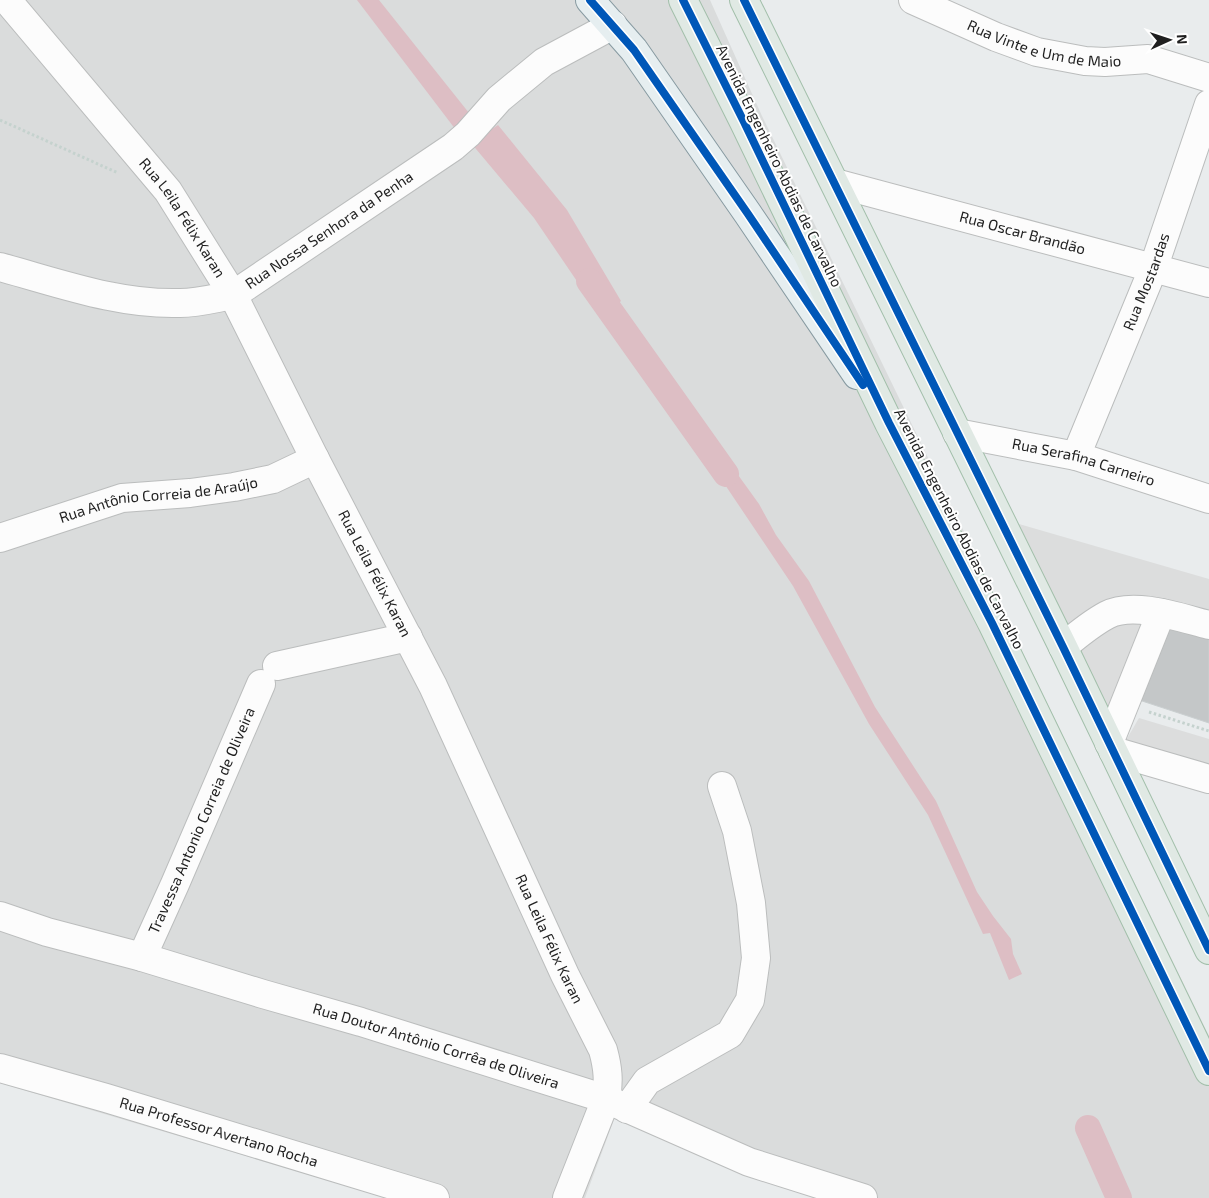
<svg xmlns="http://www.w3.org/2000/svg" width="1209" height="1198" viewBox="0 0 1209 1198" font-family="'Exo 2',sans-serif">
<style>
.residential{fill:#dadcdc}
.parking{fill:#dcdddd}
.water{fill:#ddbec4}
.lines{fill:none;stroke-linecap:round;stroke-linejoin:round}
.canal{stroke:#ddbec4;stroke-width:26}
.building{fill:#c4c7c8;stroke:#cacfd0}
.minor-casing{stroke:#bbbdbd;stroke-width:30}
.major-casing{stroke:#879aa1;stroke-width:30}
.highway-casing{stroke:#a2bfaa;stroke-width:30}
.path{stroke:#c5d2ce;stroke-width:3;stroke-dasharray:2.5 2.5;stroke-linecap:butt}
.minor{stroke:#fcfcfc;stroke-width:28}
.major{stroke:#e6eef0;stroke-width:28}
.highway{stroke:#e0e9e4;stroke-width:28}
.cycleway-casing{stroke:#fff;stroke-width:11}
.cycleway{stroke:#0057b8;stroke-width:8}
.labels{text-anchor:middle;stroke-width:4;stroke-linejoin:round;paint-order:stroke}
.street-label{font-size:15px;fill:#1f1f1f;stroke:#fff}
</style>
<rect width="100%" height="100%" fill="#e9eced"/>
<!-- residential -->
<path class="residential" d="M0,0H710L762,116L1209,1036V1198H836L615,1117L585,1198H387L0,1083Z"/>
<!-- parking -->
<g class="parking">
<path d="M1019,524L1209,579V625L1156,608L1107,709Z"/>
<path d="M1139,718L1209,739V768L1125,742Z"/>
</g>
<!-- water -->
<g class="water">
<path d="M357,0H379L473,118L459,134Z"/>
<path d="M498,125L567,210L621,301L602,318L534,218L471,143Z"/>
<path d="M710,436L759,504L776,535L809,581L875,707L936,801L977,892L993,916L1011,939L1013,954L1022,974L1009,980L990,933L983,934L928,815L869,724L793,586L703,452Z"/>
<path d="M1105,1140L1128,1198H1109L1104,1169L1092,1146Z"/>
</g>
<g class="lines">
<!-- canal -->
<g class="canal">
<path d="M589,281L726,474"/>
<path d="M1088,1128L1119,1198"/>
</g>
</g>
<!-- building -->
<path class="building" d="M1166,618L1209,632V723L1139,700Z"/>
<g class="lines">
<defs>
<g id="minor">
<path id="s1" d="M7,0L168,191L233,295L315,459L433,686L565,975L603,1050C608,1068 609,1081 606,1099L567,1198"/>
<path id="s2" d="M913,0L996,37L1037,52L1085,61L1105,62L1148,59L1209,78"/>
<path id="s3" d="M835,183L1209,283"/>
<path id="s4" d="M0,267C59,283 119,305 180,303C198,303 216,298 233,295L453,147L468,134L499,99L544,62L613,25"/>
<path id="s5" d="M957,433L1076,456L1209,499"/>
<path id="s6" d="M1076,456L1153,269L1209,104"/>
<path id="s7" d="M0,538L122,498L190,493L234,487L273,479L315,459"/>
<path d="M1063,647C1076,636 1092,623 1107,615C1134,601 1181,618 1209,625"/>
<path d="M277,666L408,637"/>
<path d="M1109,743L1161,613"/>
<path d="M1113,751L1209,779"/>
<path id="s8" d="M0,916L47,932L142,957L263,994L361,1022L606,1099L749,1162L863,1198"/>
<path id="s9" d="M142,957L175,884L261,684"/>
<path id="s10" d="M0,1068L106,1098L435,1198"/>
<path d="M627,1109L647,1081L730,1034L750,1000L756,958L751,903L737,831L722,786"/>
</g>
<path id="major" d="M590,0L634,50L748,214L857,375"/>
<g id="highway">
<path d="M683,0L744,122L889,423L992,623L1209,1071"/>
<path d="M744,0L1063,647L1209,950"/>
</g>
</defs>
<!-- minor casing -->
<use href="#minor" class="minor-casing"/>
<!-- major casing -->
<use href="#major" class="major-casing"/>
<!-- highway casing -->
<use href="#highway" class="highway-casing"/>
<!-- path -->
<g class="path">
<path d="M0,120L118,173"/>
<path d="M1149,712L1209,731"/>
</g>
<!-- minor -->
<use href="#minor" class="minor"/>
<!-- major -->
<use href="#major" class="major"/>
<!-- highway -->
<use href="#highway" class="highway"/>
<defs>
<g id="cycleway">
<path d="M590,0L634,50L748,214L863,385"/>
<path d="M683,0L744,122L889,423L992,623L1209,1071"/>
<path d="M744,0L1063,647L1209,950"/>
</g>
</defs>
<!-- cycleway casing -->
<use href="#cycleway" class="cycleway-casing"/>
<!-- cycleway -->
<use href="#cycleway" class="cycleway"/>
</g>
<g class="labels">
<!-- street labels -->
<g class="street-label">
<text dy="5" stroke="none"><textPath href="#s2" startOffset="140">Rua Vinte e Um de Maio</textPath></text>
<text transform="translate(779 166) rotate(64)" y="5">Avenida Engenheiro Abdias de Carvalho</text>
<text dy="5" stroke="none"><textPath href="#s1" startOffset="280">Rua Leila Félix Karan</textPath></text>
<text dy="5" stroke="none"><textPath href="#s4" startOffset="354">Rua Nossa Senhora da Penha</textPath></text>
<text dy="5" stroke="none"><textPath href="#s3" startOffset="194">Rua Oscar Brandão</textPath></text>
<text dy="5" stroke="none"><textPath href="#s6" startOffset="188">Rua Mostardas</textPath></text>
<text dy="5" stroke="none"><textPath href="#s5" startOffset="130">Rua Serafina Carneiro</textPath></text>
<text dy="5" stroke="none"><textPath href="#s7" startOffset="164">Rua Antônio Correia de Araújo</textPath></text>
<text transform="translate(959 529) rotate(63)" y="5">Avenida Engenheiro Abdias de Carvalho</text>
<text dy="5" stroke="none"><textPath href="#s1" startOffset="685">Rua Leila Félix Karan</textPath></text>
<text dy="5" stroke="none"><textPath href="#s9" startOffset="149">Travessa Antonio Correia de Oliveira</textPath></text>
<text dy="5" stroke="none"><textPath href="#s1" startOffset="1090">Rua Leila Félix Karan</textPath></text>
<text dy="5" stroke="none"><textPath href="#s8" startOffset="455">Rua Doutor Antônio Corrêa de Oliveira</textPath></text>
<text dy="5" stroke="none"><textPath href="#s10" startOffset="228">Rua Professor Avertano Rocha</textPath></text>
</g>
</g>
<!-- north arrow -->
<g transform="translate(1169 40) rotate(87)" stroke="#ffffff" stroke-width="4" paint-order="stroke">
<path d="M0-4L9 19L0 12L-9 19Z" fill="#1f1f1f"/>
<text y="-8" font-size="14" font-weight="bold" text-anchor="middle" fill="#1f1f1f">N</text>
</g>
</svg>
